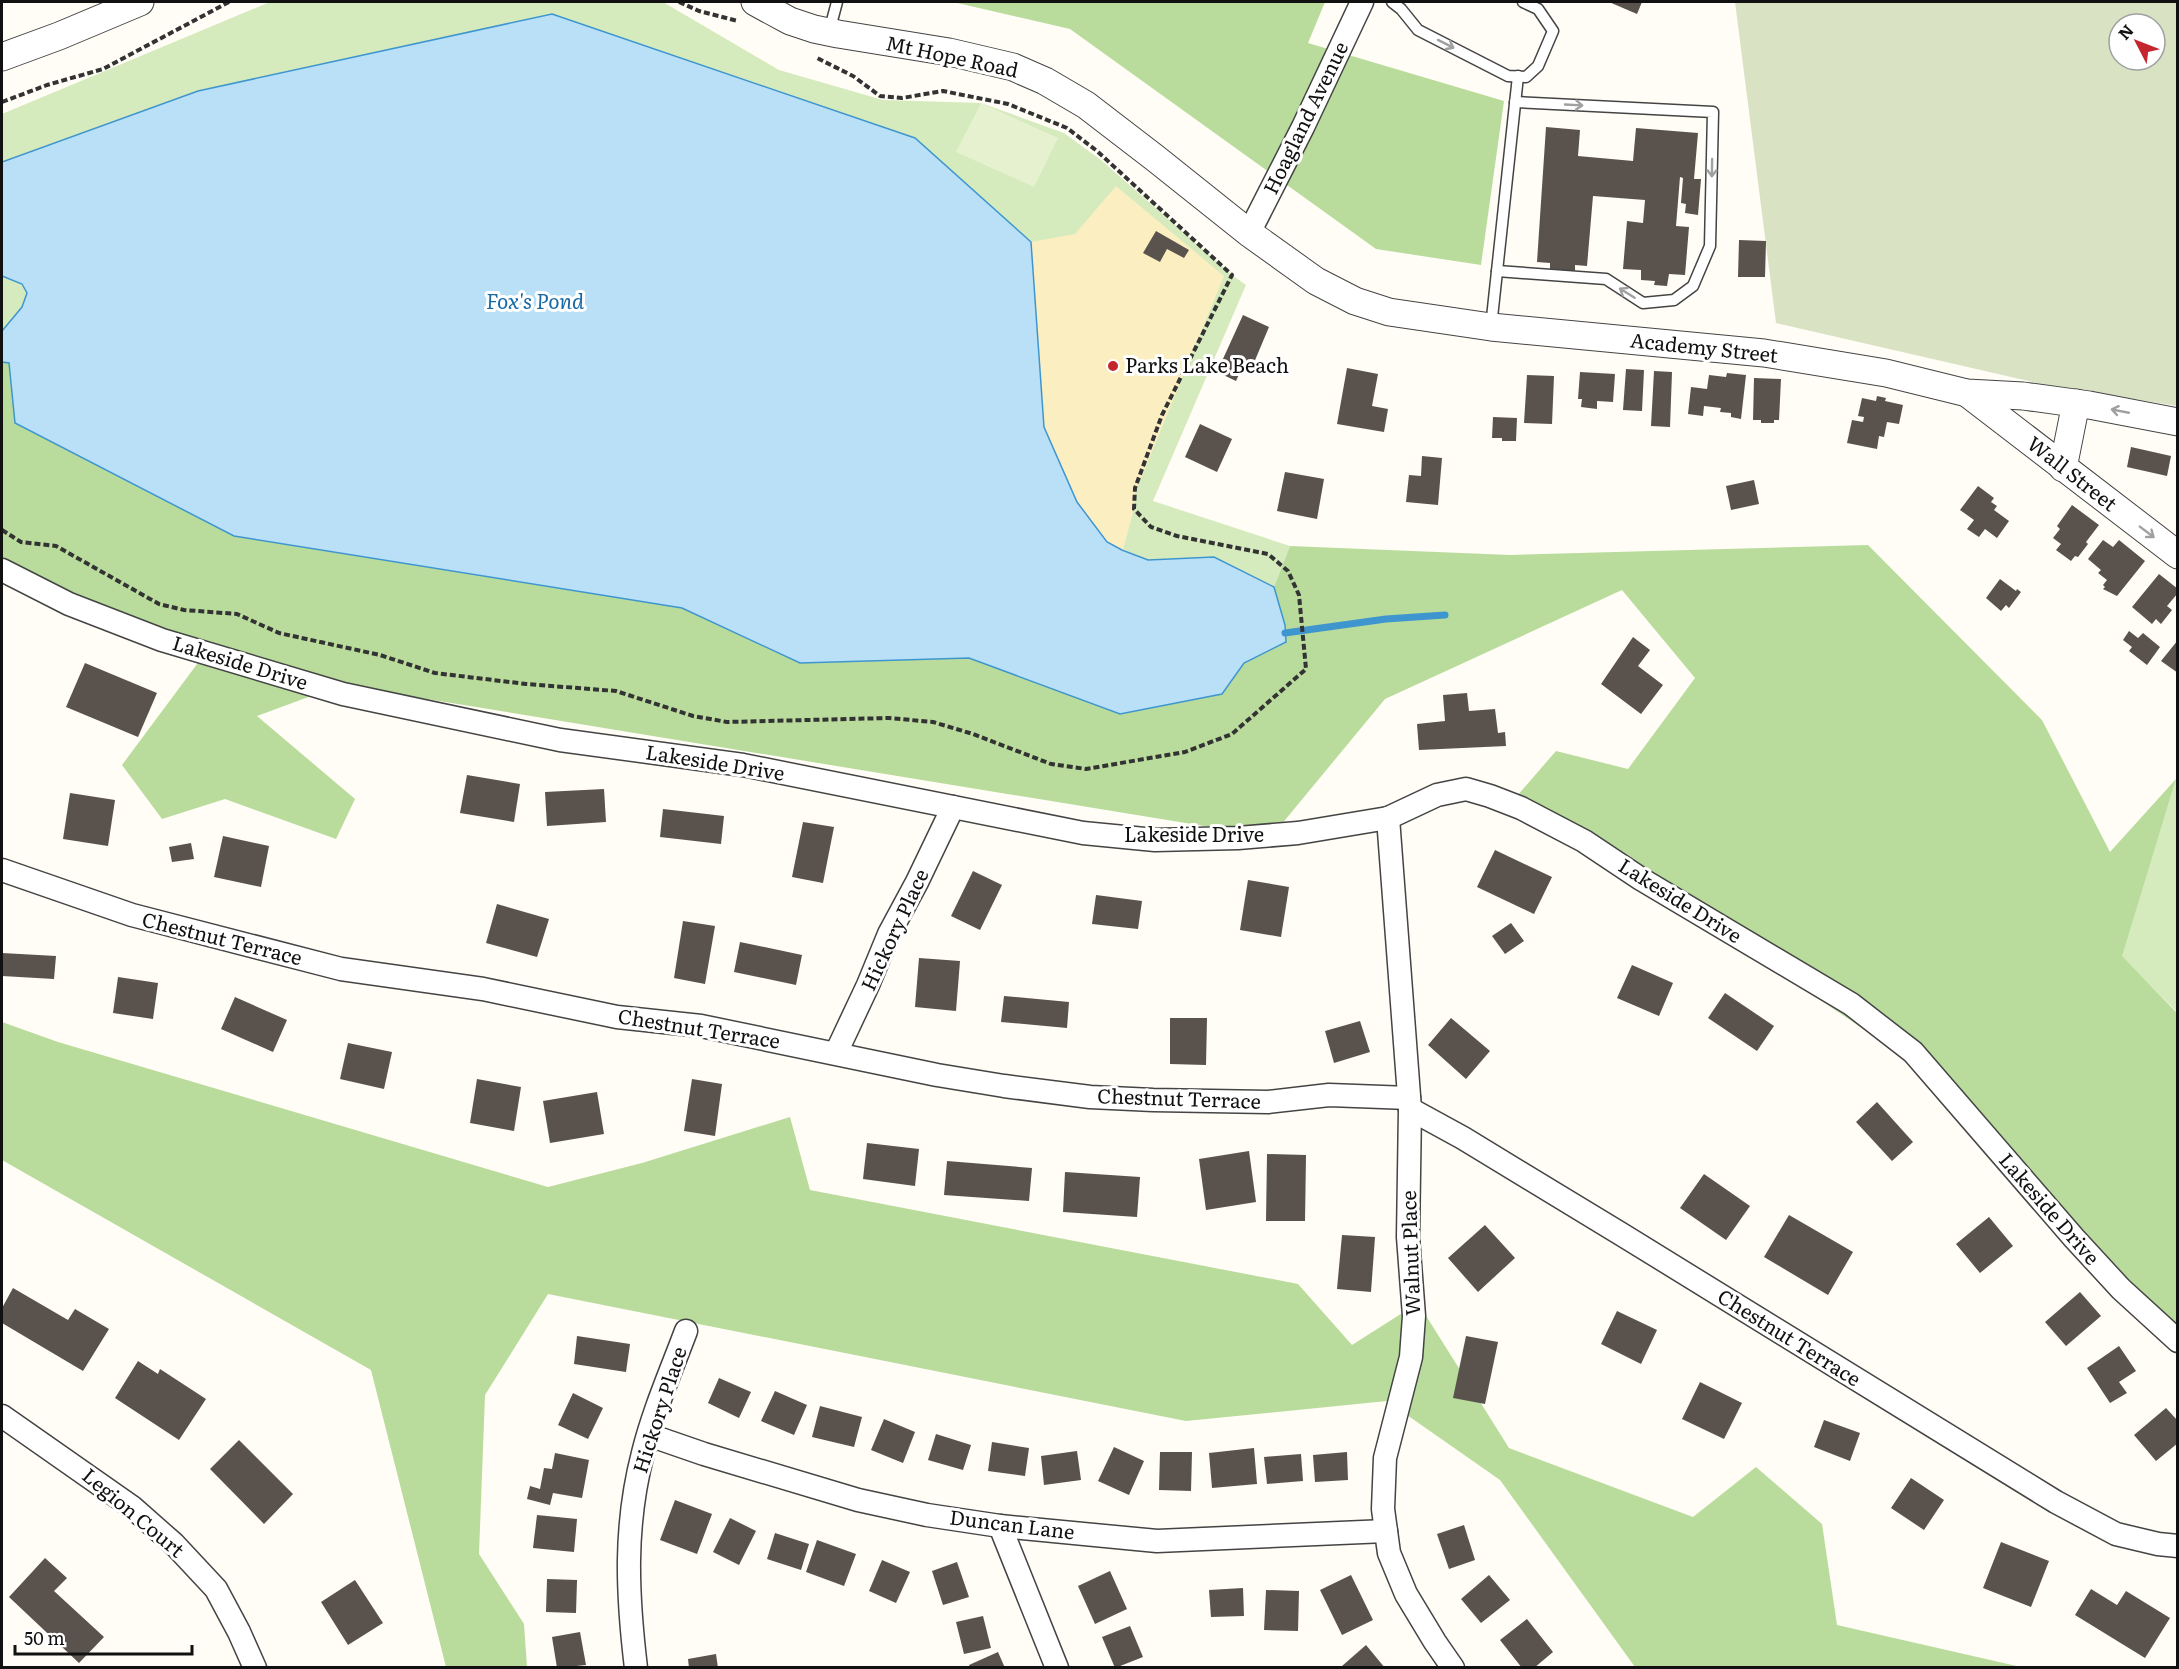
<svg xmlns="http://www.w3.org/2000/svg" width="2179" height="1669" viewBox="0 0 2179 1669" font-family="Literata,serif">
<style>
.green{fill:#d5ebbd}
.forest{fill:#b9dc9c}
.sand{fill:#fbeec1}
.cemetery{fill:#d9e3c4;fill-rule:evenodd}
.pitch{fill:#e6f2cf}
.water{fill:#b9e0f7;stroke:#3f96cf;stroke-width:1.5}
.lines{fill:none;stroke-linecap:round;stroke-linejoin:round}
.stream{stroke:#3f96cf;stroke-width:7}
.building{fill:#5a524d}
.service-casing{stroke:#444;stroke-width:13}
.minor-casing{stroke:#444;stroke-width:25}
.tertiary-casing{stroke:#444;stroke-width:29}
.path{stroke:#333;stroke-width:4;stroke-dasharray:6 3;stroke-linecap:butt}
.service{stroke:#fff;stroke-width:10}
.minor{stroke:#fff;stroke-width:22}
.tertiary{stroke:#fff;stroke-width:27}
.oneway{stroke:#a0a0a0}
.poi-dot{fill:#c4262e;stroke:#fff;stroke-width:2}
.labels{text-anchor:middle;stroke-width:6;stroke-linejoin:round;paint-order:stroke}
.street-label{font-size:20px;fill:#111;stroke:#fff}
.poi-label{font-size:20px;fill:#111;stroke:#fff;text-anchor:start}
.water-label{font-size:21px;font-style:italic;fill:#1768a6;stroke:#fff}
</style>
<rect width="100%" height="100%" fill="#fffdf5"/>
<!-- green -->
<g class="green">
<path d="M270,2H663L779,70L883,100L981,103L1064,133L1101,160L1232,275L1246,285L1153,501L1290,546L1274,587L1214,557L1148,560L1107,542L1044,427L1031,242L915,138L552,14L198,91L2,162V114Z"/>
<path d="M2,276L22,284L28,293L22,307L2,331Z"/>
<path d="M2176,779L2178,781L2177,1012L2121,956Z"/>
</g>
<!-- forest -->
<g class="forest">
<path d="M953,2H1325L1308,43L1504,101L1481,265L1376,249L1070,29Z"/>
<path d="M2,362L9,363L15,423L234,536L682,608L800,663L969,658L1120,714L1222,694L1244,663L1286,642L1285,625L1274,587L1290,546L1510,555L1868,545L2042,720L2110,852L2176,779L2122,956L2177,1013V1332L1957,1092L1517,796L1556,751L1628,769L1695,678L1622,590L1385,699L1271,837L341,685L257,716L355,799L336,839L225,799L162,819L122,765L206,652L2,571Z"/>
<path d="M2,1022L58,1042L548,1187L642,1163L790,1117L810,1190L1298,1284L1352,1345L1418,1303L1509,1448L1693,1517L1756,1467L1822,1524L1837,1625L2021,1667H1635L1500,1480L1387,1401L1186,1421L548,1294L485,1395L479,1554L524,1624L527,1667H446L371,1370L2,1160Z"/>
</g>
<!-- sand -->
<path class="sand" d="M1116,186L1224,276L1135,493L1134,509L1123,550L1107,542L1077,502L1044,427L1031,242L1075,234Z"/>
<!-- cemetery -->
<path class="cemetery" d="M1735,2H2177V406L2042,384L1776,323ZM2119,24H2155V60H2119Z"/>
<!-- pitch -->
<path class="pitch" d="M981,103L1058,138L1034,187L956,152Z"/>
<!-- water -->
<path class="water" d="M552,14L915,138L1031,242L1044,427L1077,502L1107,542L1122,550L1148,560L1214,557L1274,587L1285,625L1286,642L1244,663L1222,694L1120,714L969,658L800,663L682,608L234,536L15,423L9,363L2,362V331L22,307L27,293L22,284L2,276V162L198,91Z"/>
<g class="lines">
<!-- stream -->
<path class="stream" d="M1285,633L1386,619L1445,615"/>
</g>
<!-- building -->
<g class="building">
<path d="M1609,2H1642L1637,14Z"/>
<path d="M1546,127L1580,130L1578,156L1633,161L1636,128L1698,133L1694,179H1701L1698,215L1685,213L1686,204L1681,203L1683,178L1680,177L1676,226L1689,227L1685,275L1669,274L1667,286L1654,285L1655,281L1641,280V270L1623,269L1627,221L1643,223L1645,200L1593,196L1587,266L1575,265V271L1550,269V263L1537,262Z"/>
<path d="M1156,231L1189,250L1184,258L1167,249L1160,262L1143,253Z"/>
<path d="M1739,240L1766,241L1765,277H1738Z"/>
<path d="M1243,315L1269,327L1253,365L1245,361L1236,381L1217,372Z"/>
<path d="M1347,368L1378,374L1372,406L1388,409L1384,432L1337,424Z"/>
<path d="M1626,369L1644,370L1642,411L1623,410Z"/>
<path d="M1654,371L1672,372L1670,427L1651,426Z"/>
<path d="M1580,372L1615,374L1613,402L1597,401V409L1581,407L1582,399H1578Z"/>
<path d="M1727,373L1746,375L1741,419L1731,417V413L1720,412L1721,408L1704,406L1703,416L1688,414L1691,387L1707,389L1709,375L1726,377Z"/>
<path d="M1527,375L1554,376L1552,424L1524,423Z"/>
<path d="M1754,378L1781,379L1779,420H1774V423H1761V420H1753Z"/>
<path d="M1877,396L1886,398L1885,401L1903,405L1899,424L1887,422L1884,437L1879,436L1877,449L1847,443L1852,420L1863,422L1864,417L1858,416L1862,398L1876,401Z"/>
<path d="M1493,417L1517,418L1516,441H1502V438H1492Z"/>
<path d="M1200,424L1232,439L1217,472L1185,457Z"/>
<path d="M2131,447L2171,456L2167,476L2127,467Z"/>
<path d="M1422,456L1442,458L1438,505L1406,502L1409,475L1421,476Z"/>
<path d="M1285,472L1324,479L1317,519L1277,511Z"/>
<path d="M1754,480L1759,504L1731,510L1726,486Z"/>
<path d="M1978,486L1994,498L1991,502L1997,506L1994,510L2009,521L1997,538L1985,529L1979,537L1967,529L1974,520L1960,510Z"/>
<path d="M2072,505L2099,525L2086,542L2088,544L2078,557L2075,556L2071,561L2056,550L2061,544L2053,538L2060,529L2057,526Z"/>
<path d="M2103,540L2113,547L2119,540L2145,561L2117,596L2103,589L2105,587L2103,585L2107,580L2098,573L2101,570L2088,559Z"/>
<path d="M2159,574L2178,589V593L2167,606L2172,610L2161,624L2156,619L2152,624L2132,607Z"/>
<path d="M2000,579L2016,591L2017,589L2021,592L2009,608L2006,605L2001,611L1986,598Z"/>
<path d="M2129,631L2138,638L2143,633L2160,647L2147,665L2129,651L2132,647L2123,640Z"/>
<path d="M1633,637L1650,650L1638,666L1663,685L1641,714L1601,684Z"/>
<path d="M2178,640V673L2161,661Z"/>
<path d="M85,663L157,693L138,737L66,707Z"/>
<path d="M1467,693L1469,711L1495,709L1498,733L1505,732L1506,746L1419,750L1417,724L1445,721L1443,695Z"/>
<path d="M467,775L520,784L514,822L460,813Z"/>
<path d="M604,789L606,822L547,826L545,792Z"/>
<path d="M70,793L115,800L108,846L63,839Z"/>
<path d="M663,809L724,816L721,844L660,837Z"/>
<path d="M803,822L834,827L823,883L792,877Z"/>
<path d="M223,836L269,846L261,887L214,877Z"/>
<path d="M191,843L194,859L172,862L169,847Z"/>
<path d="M1495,850L1552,877L1534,914L1477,887Z"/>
<path d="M973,871L1002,885L980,930L951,916Z"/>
<path d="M1248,880L1289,887L1281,937L1240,930Z"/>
<path d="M1096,895L1142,901L1138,929L1092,924Z"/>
<path d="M497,904L549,919L537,957L486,943Z"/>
<path d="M683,921L715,926L705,984L674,978Z"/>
<path d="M1511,923L1524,941L1505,954L1492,936Z"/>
<path d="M740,942L802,955L796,985L734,972Z"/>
<path d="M2,953L56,956L54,979L2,976Z"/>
<path d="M919,958L960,961L956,1011L915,1007Z"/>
<path d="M1632,965L1673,983L1659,1016L1617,998Z"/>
<path d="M118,977L158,983L153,1019L113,1013Z"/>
<path d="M1725,993L1774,1026L1757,1051L1708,1018Z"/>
<path d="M1004,996L1069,1002L1067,1028L1001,1022Z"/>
<path d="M235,997L287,1020L273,1052L221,1029Z"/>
<path d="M1170,1018H1207L1206,1065L1170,1064Z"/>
<path d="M1451,1018L1490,1051L1466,1079L1428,1045Z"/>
<path d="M1360,1021L1370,1052L1334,1063L1325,1031Z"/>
<path d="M348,1043L392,1052L384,1089L340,1079Z"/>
<path d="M477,1079L521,1087L514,1131L470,1123Z"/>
<path d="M692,1079L722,1084L715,1136L684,1131Z"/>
<path d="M597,1092L604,1134L550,1143L543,1101Z"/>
<path d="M1877,1102L1913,1142L1892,1161L1856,1122Z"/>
<path d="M867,1143L919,1149L915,1186L863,1179Z"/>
<path d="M1249,1151L1256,1202L1206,1210L1199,1159Z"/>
<path d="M1267,1154L1306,1155L1305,1221H1266Z"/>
<path d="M947,1161L1032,1168L1029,1201L944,1195Z"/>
<path d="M1065,1172L1140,1177L1137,1217L1063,1212Z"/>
<path d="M1704,1174L1750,1206L1726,1240L1680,1208Z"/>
<path d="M1789,1215L1853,1252L1828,1295L1764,1257Z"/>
<path d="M1989,1217L2013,1246L1980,1273L1956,1244Z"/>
<path d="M1485,1225L1515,1258L1478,1292L1448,1258Z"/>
<path d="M1342,1235L1375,1237L1371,1292L1337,1289Z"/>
<path d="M13,1288L68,1320L75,1309L109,1329L83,1371L2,1323V1308Z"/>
<path d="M2080,1292L2101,1316L2066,1346L2045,1322Z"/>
<path d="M1617,1311L1657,1330L1641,1364L1601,1344Z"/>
<path d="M577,1336L630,1344L626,1372L574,1364Z"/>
<path d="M1466,1336L1498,1342L1485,1404L1453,1398Z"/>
<path d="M2119,1346L2136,1371L2119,1382L2127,1393L2110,1403L2087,1368Z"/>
<path d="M138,1361L158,1374L160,1369L206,1399L179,1440L115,1398Z"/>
<path d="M719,1378L751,1392L739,1418L708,1403Z"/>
<path d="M1700,1382L1742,1403L1724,1439L1682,1419Z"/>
<path d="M775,1391L807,1405L794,1435L761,1421Z"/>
<path d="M573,1393L603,1408L588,1439L558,1425Z"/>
<path d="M820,1406L862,1417L854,1447L812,1437Z"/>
<path d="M2166,1408L2178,1421V1443L2156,1461L2134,1435Z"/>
<path d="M884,1419L915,1432L903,1463L871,1450Z"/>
<path d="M1824,1420L1860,1433L1850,1461L1814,1447Z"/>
<path d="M936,1434L971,1445L963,1470L928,1460Z"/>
<path d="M239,1440L293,1494L264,1524L210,1469Z"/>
<path d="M992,1442L1029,1448L1025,1476L988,1471Z"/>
<path d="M1114,1447L1144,1461L1129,1495L1098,1481Z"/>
<path d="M1254,1448L1257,1484L1212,1488L1209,1453Z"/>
<path d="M1077,1451L1081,1480L1044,1485L1041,1456Z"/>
<path d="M1160,1452H1192L1191,1491L1159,1490Z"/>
<path d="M1347,1452L1348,1480L1315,1482L1313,1455Z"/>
<path d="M555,1453L589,1460L582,1498L553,1493L550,1505L527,1499L530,1486L540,1489L544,1468L552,1469Z"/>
<path d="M1301,1454L1303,1481L1267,1484L1264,1457Z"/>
<path d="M1911,1478L1944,1500L1924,1530L1891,1508Z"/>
<path d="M675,1500L712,1514L697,1554L660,1540Z"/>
<path d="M537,1515L577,1519L574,1552L533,1548Z"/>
<path d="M730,1518L756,1531L739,1565L713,1552Z"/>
<path d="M1464,1525L1475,1560L1449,1569L1437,1534Z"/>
<path d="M775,1533L809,1544L801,1570L767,1559Z"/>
<path d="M817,1540L856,1554L844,1586L806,1572Z"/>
<path d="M2001,1542L2049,1561L2031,1607L1983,1588Z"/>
<path d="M45,1558L67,1578L54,1591L104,1637L79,1663L9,1597Z"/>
<path d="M882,1560L910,1572L896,1603L869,1591Z"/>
<path d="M957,1562L969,1597L943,1605L932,1571Z"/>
<path d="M1110,1571L1127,1609L1095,1624L1078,1586Z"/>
<path d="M1351,1575L1373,1620L1342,1635L1320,1590Z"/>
<path d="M1489,1575L1510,1600L1481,1623L1461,1599Z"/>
<path d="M547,1579L577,1580L576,1613L546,1612Z"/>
<path d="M355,1580L383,1623L348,1645L321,1602Z"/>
<path d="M1243,1588L1244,1616L1211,1617L1209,1590Z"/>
<path d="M2091,1589L2117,1605L2126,1591L2170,1618L2145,1658L2075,1615Z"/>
<path d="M1266,1590L1299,1591L1298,1631L1264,1630Z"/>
<path d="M983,1616L991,1648L964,1654L956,1622Z"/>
<path d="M1527,1619L1553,1652L1534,1668H1522L1500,1640Z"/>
<path d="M1130,1626L1143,1657L1115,1668L1102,1637Z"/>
<path d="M580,1632L586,1665L557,1668L552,1637Z"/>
<path d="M1366,1645L1385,1668H1344L1342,1666Z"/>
<path d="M998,1652L1005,1668H970L969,1665Z"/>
<path d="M716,1654L718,1668H689L688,1659Z"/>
</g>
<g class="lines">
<defs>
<g id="service">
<path d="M1392,2L1401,9L1418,30L1508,76L1526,77L1538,66L1553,31L1538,9L1523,2"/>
<path d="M829,32L837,2"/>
<path d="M1497,271L1606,279L1643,303L1674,300L1693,286L1710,246L1713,112L1515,102"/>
<path d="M1491,327L1518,76"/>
</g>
<g id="minor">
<path d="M1249,233L1303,127L1362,2"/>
<path d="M2,570L69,604L162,640L343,694L560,740L743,765L1083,833L1155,840L1238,838L1298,833L1388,818L1437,795L1466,789L1490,796L1521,808L1584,841L1641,879L1851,1004L1913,1052L2074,1238L2121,1289L2178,1341"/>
<path d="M1388,818L1410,1109L1408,1237L1414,1316L1411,1357L1385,1458L1383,1509L1389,1553L1406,1594L1435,1642L1453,1668"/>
<path d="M2,870L132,915L341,969L483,989L617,1017L701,1026L937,1075L1004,1086L1090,1097L1153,1100L1268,1102L1329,1095L1409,1098"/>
<path d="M836,1053L868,985L889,934L917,882L953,807"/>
<path d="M1410,1109L1463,1138L1621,1234L2056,1502L2116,1534L2158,1544L2178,1546"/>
<path d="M2,1416L132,1507L174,1544L216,1589L239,1632L255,1668"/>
<path d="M649,1435L704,1454L858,1500L927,1515L1000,1526L1157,1541L1386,1531"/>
<path d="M1000,1526L1057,1668"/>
<path d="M636,1668C627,1593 624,1526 643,1453C653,1412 671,1371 686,1331"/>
</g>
<g id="tertiary">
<path d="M755,2L790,21L814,29L838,34L949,52L1013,67L1045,81L1086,105L1155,158L1249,233L1316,281L1355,301L1389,312L1491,327L1764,353L1886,373L1967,393L2023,396L2089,405L2178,422"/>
<path d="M2,57L59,36L140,2"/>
<path d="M1967,393L2178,555"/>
<path d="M2063,468L2076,403"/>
</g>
</defs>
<!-- service casing -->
<use href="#service" class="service-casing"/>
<!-- minor casing -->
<use href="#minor" class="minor-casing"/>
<!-- tertiary casing -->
<use href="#tertiary" class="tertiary-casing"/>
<!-- path -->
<g class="path">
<path d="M679,2L699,11L738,21"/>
<path d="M2,102L47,85L103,69L229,2"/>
<path d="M2,530L21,542L56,546L159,604L184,610L237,614L279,633L380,655L435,673L526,684L616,691L693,716L727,722L889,718L933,722L973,734L1051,764L1086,769L1185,752L1232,734L1306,669L1299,595L1288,571L1268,554L1177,536L1151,527L1134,509L1135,488L1162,415L1232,275L1097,151L1067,128L1008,104L943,91L902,98L880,96L853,76L815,57"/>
</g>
<!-- service -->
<use href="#service" class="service"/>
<!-- minor -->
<use href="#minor" class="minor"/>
<!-- tertiary -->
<use href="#tertiary" class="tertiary"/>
</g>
<!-- one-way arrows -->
<defs><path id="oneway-shaft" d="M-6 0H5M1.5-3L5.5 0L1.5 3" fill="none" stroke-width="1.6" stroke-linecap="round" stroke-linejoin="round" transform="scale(1.5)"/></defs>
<g class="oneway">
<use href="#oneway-shaft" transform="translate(1446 44) rotate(27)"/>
<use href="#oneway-shaft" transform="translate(1574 105) rotate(3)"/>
<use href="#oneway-shaft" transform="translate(1712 168) rotate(91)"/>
<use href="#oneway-shaft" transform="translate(1627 293) rotate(-148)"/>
<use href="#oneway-shaft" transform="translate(2120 411) rotate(-169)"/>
<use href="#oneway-shaft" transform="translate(2147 532) rotate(37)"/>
</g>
<!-- markers -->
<circle class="poi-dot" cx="1113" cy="366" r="6"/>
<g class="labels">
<!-- street labels -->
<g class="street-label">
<text transform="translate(952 57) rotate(12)" y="7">Mt Hope Road</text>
<text transform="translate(1306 118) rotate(-64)" y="7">Hoagland Avenue</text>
<text transform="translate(1704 348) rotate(6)" y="7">Academy Street</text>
<text transform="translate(2072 474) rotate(38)" y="7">Wall Street</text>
<text transform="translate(240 663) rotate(17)" y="7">Lakeside Drive</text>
<text transform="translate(715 763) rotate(9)" y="7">Lakeside Drive</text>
<text x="1194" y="842">Lakeside Drive</text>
<text transform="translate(1680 901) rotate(32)" y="7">Lakeside Drive</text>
<text transform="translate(895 930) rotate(-65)" y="7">Hickory Place</text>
<text transform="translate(222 939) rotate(14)" y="7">Chestnut Terrace</text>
<text transform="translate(699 1029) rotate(9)" y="7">Chestnut Terrace</text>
<text transform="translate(1179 1099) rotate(2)" y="7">Chestnut Terrace</text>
<text transform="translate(2049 1209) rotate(49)" y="7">Lakeside Drive</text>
<text transform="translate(1411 1253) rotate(-92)" y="7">Walnut Place</text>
<text transform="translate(1789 1338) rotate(32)" y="7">Chestnut Terrace</text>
<text transform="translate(660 1410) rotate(-72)" y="7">Hickory Place</text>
<text transform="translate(133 1513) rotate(40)" y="7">Legion Court</text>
<text transform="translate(1012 1525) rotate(7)" y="7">Duncan Lane</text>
</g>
<!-- poi labels -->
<g class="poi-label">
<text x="1125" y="373">Parks Lake Beach</text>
</g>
<!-- water labels -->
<g class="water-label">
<text x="535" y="309">Fox's Pond</text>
</g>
</g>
<!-- border -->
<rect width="2179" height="1669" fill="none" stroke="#111111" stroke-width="6"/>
<!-- north arrow -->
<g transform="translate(2137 42) rotate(312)"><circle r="28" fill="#ffffff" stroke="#a0a0a0" stroke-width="1.5"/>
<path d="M0-4.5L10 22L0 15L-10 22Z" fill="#c4262e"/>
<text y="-9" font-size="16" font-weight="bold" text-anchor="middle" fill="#111111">N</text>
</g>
<!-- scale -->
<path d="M15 1645v9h177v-9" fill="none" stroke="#111111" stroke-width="3"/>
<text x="24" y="1645" font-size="18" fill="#111111" stroke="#ffffff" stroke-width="4.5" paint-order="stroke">50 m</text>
</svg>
